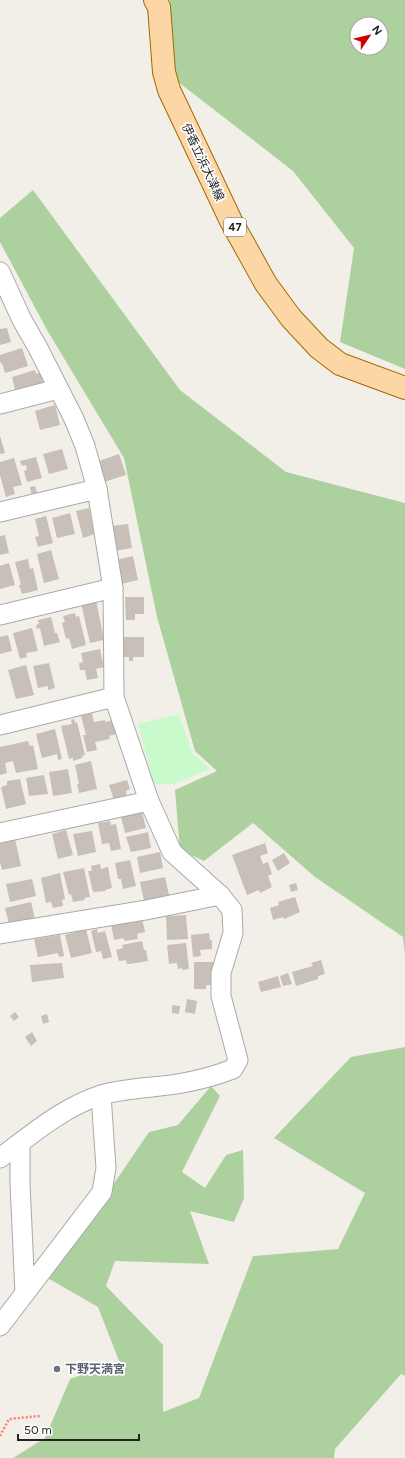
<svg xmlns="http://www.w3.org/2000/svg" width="405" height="1458" viewBox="0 0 405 1458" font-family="Figtree,'Noto Sans JP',sans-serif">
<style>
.forest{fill:#add19e;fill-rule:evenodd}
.park{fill:#c8facc}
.building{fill:#c7bfb8}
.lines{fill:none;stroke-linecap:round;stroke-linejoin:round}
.minor-casing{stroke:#a9a9a9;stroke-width:21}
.major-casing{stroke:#a06b00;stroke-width:24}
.path{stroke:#fa8072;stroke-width:2.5;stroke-dasharray:2 2;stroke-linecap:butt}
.minor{stroke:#fff;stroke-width:19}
.major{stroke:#fcd6a4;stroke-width:22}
.worship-dot{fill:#6b7280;stroke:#fff;stroke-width:1.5}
.labels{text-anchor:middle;stroke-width:3.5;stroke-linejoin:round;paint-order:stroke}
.shield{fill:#fff;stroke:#646464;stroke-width:1}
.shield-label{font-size:11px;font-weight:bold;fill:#222}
.street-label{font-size:12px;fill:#222;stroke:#fff}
.worship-label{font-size:12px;font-weight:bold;fill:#5b616d;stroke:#fff;text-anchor:start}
</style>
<rect width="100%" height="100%" fill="#f2efe9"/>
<!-- forest -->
<g class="forest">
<path d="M170,0H405V369L340,342L354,248L293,171L173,78ZM357,24H381V48H357Z"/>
<path d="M33,190L180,390L286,472L405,503V955L403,937L315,877L253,823L204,861L180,850L175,790L217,771L195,751L157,617L124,458L47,330L0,242V218Z"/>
<path d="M405,1047V1376L401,1374L335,1449L334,1458H13L45,1438L70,1379L119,1361L98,1307L44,1276L83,1229L149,1132L178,1125L211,1086L220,1096L182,1172L205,1188L226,1155L243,1150L244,1198L234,1222L190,1211L209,1264L115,1261L106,1286L163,1345V1412L199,1398L253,1256L338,1249L365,1193L274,1138L351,1057Z"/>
</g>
<!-- park -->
<path class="park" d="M179,714L192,753L210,769L173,784H154L138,724Z"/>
<!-- building -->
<g class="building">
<path d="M7,328L11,342L0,345V329Z"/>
<path d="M22,348L28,366L5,373L2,363L1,364L0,361V355Z"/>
<path d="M35,370L36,374L40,373L43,382L15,390L12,377Z"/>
<path d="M55,405L60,425L40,430L35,411Z"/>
<path d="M0,436L5,453L0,454Z"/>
<path d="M62,449L68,469L49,474L43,454Z"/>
<path d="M119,454L126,475L104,482L96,462Z"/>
<path d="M36,457L42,478L27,482L24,471L27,470L26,465L22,466L20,461Z"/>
<path d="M14,458L22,485L13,487L15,494L6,497L0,475V462Z"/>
<path d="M35,486L38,495L32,497L30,487Z"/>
<path d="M89,508L95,534L83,538L76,511Z"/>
<path d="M70,513L75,534L57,538L52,518Z"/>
<path d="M46,516L53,543L38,547L35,537L39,536L35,519Z"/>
<path d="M128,524L132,548L115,551L111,526Z"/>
<path d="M5,535L9,553L0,555V536Z"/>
<path d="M51,550L59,579L44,583L37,554Z"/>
<path d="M133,556L138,580L121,584L116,560Z"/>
<path d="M28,559L30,569L33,568L38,590L22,594L19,585H21L15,562Z"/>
<path d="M9,563L15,585L0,589V566Z"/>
<path d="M125,597H144V614H135V620H126Z"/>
<path d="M96,600L104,640L90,643L81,603Z"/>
<path d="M75,613L76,617L79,616L86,645L72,649L69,638L66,639L62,623L65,622L63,616Z"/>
<path d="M51,617L55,633H57L60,642L44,646L40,628L37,629L36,625L39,624L38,620Z"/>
<path d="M32,628L38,651L26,653L27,657L20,659L13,633Z"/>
<path d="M8,635L12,651L0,654V637Z"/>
<path d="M122,637H144V657H133V661H129V657H122Z"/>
<path d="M100,649L104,667L96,669L98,678L87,680L85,670H80L79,663L83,662L81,653Z"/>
<path d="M49,663L55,688L48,690V686L38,688L33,666Z"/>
<path d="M26,665L34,695L16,699L8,670Z"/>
<path d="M92,713L94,722L105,720V722L113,720L117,734L109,736L110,739L95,742L97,750L87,752L83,735H86L81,716Z"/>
<path d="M74,719L75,723L77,722L85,755L82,756V758L73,761V758L69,759L61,726L72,724L71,720Z"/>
<path d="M55,729L62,759L58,760L57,754L42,758L36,734Z"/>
<path d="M28,741L30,746L33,745L38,769L16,773L13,761L5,763L7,773L0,775V747Z"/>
<path d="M91,761L97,789L79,793L77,784H79L75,765Z"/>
<path d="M68,769L72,793L53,796L49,772Z"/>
<path d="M44,775L48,794L29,796L26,778Z"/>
<path d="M20,779L26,804L6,809L1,787L7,785V781Z"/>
<path d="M127,780L130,789L126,791L127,796L114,800L109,785Z"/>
<path d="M142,812L146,828L125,833L121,817Z"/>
<path d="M110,821L111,825L116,824L121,849L111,851L109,843L102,844L98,823Z"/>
<path d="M66,830L73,855L58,859L52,834Z"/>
<path d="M92,831L96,852L78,856L73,834Z"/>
<path d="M148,832L151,848L131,852L126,837Z"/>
<path d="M15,839L21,866L2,870L0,862V842Z"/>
<path d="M265,843L268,853L260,856L263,864L268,862L272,874L268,876L272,887L260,893L259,890L247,895L232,855Z"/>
<path d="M160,852L163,868L140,873L137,857Z"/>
<path d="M284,853L290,863L278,871L272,860Z"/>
<path d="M130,860L136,886L123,889L121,879H118L115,863Z"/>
<path d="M100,864L101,869L108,867L112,888L105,890L106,891L93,892L88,871H92L91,866Z"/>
<path d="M84,868L90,897L84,898L85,900L73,902L71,894L69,895L63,872Z"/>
<path d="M60,873L65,899L62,900L63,906L53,908L51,902L46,903L41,878Z"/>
<path d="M165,877L169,895L144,901L140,882Z"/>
<path d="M32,879L36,896L10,902L6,884Z"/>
<path d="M296,883L298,890L291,892L289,885Z"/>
<path d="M295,897L300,912L284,919L283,917L273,920L270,908L279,905L278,902Z"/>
<path d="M31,902L35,919L9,924L5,908Z"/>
<path d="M186,915L188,939L167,940L166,916Z"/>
<path d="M142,918L145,932L137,934L138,939L124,941V938L114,940L111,924Z"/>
<path d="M86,929L92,953L71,958L65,935Z"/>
<path d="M97,929L98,933L105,931L112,957L103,959L101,951L96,952L91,931Z"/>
<path d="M209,933L210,940H212V949L200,950L201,956L193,957L191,935Z"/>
<path d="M60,935L64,956L59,957L58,953L38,957L34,939Z"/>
<path d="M142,941L144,950H146L148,961L129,964H127L126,960L119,961L116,950L123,948L122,945Z"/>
<path d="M186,943L189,969L182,970V968L178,969L177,963L169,964L167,945Z"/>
<path d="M321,960L325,974L318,976V979L296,986L292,972L313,966L311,963Z"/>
<path d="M194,962H214V985H206V989H194Z"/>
<path d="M62,963L64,978L32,982L30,965Z"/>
<path d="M288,973L292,984L283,986L280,976Z"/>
<path d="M278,976L281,987L261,992L258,982Z"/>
<path d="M187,999L197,1001L195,1014L185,1012Z"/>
<path d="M172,1005L180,1006L179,1014L172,1013Z"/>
<path d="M15,1012L19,1017L14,1021L10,1016Z"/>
<path d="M47,1014L49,1022L43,1024L41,1016Z"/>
<path d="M32,1032L37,1041L31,1046L25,1037Z"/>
</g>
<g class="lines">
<defs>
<g id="minor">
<path d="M0,272L22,320L38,348L74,419L85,446L97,489L113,588L114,697L149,801L172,852L220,895L232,910L233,933L221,973V996L238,1060L233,1069C215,1076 195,1081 177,1084C151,1088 125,1088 101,1095C63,1107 31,1135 0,1158"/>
<path d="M0,404L58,389"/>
<path d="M0,512L97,489"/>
<path d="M0,615L113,588"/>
<path d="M0,725L114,697"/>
<path d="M0,833L149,801"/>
<path d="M0,934L146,910L220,895"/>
<path d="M20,1143V1183L25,1293"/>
<path d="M0,1326L102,1192L106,1168L101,1095"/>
</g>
<path id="major" d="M155,0L159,7L164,72L169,90L231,221L266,284L291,318L319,348L340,364L405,388"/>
</defs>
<!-- minor casing -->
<use href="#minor" class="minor-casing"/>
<!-- major casing -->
<use href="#major" class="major-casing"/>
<!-- path -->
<path class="path" d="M0,1436L9,1419L40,1416"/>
<!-- minor -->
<use href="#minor" class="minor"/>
<!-- major -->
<use href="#major" class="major"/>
</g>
<!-- markers -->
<circle class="worship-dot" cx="57" cy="1369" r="4"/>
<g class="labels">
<!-- shield labels -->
<rect class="shield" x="224" y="218" width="22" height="18" rx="3"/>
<g class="shield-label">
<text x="235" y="231">47</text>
</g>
<!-- street labels -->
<g class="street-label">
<text transform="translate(203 162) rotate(65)" y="4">伊香立浜大津線</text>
</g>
<!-- worship labels -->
<g class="worship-label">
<text x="65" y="1373">下野天満宮</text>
</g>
</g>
<!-- north arrow -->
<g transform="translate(369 36) rotate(55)"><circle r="19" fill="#ffffff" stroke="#a7a7a7"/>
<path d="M0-3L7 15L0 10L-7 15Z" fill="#d40000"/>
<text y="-6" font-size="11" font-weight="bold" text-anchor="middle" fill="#222222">N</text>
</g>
<!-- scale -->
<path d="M18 1434v6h121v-6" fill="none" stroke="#222222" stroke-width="2"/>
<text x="24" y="1434" font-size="12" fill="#222222" stroke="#ffffff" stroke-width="3" paint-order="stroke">50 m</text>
</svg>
